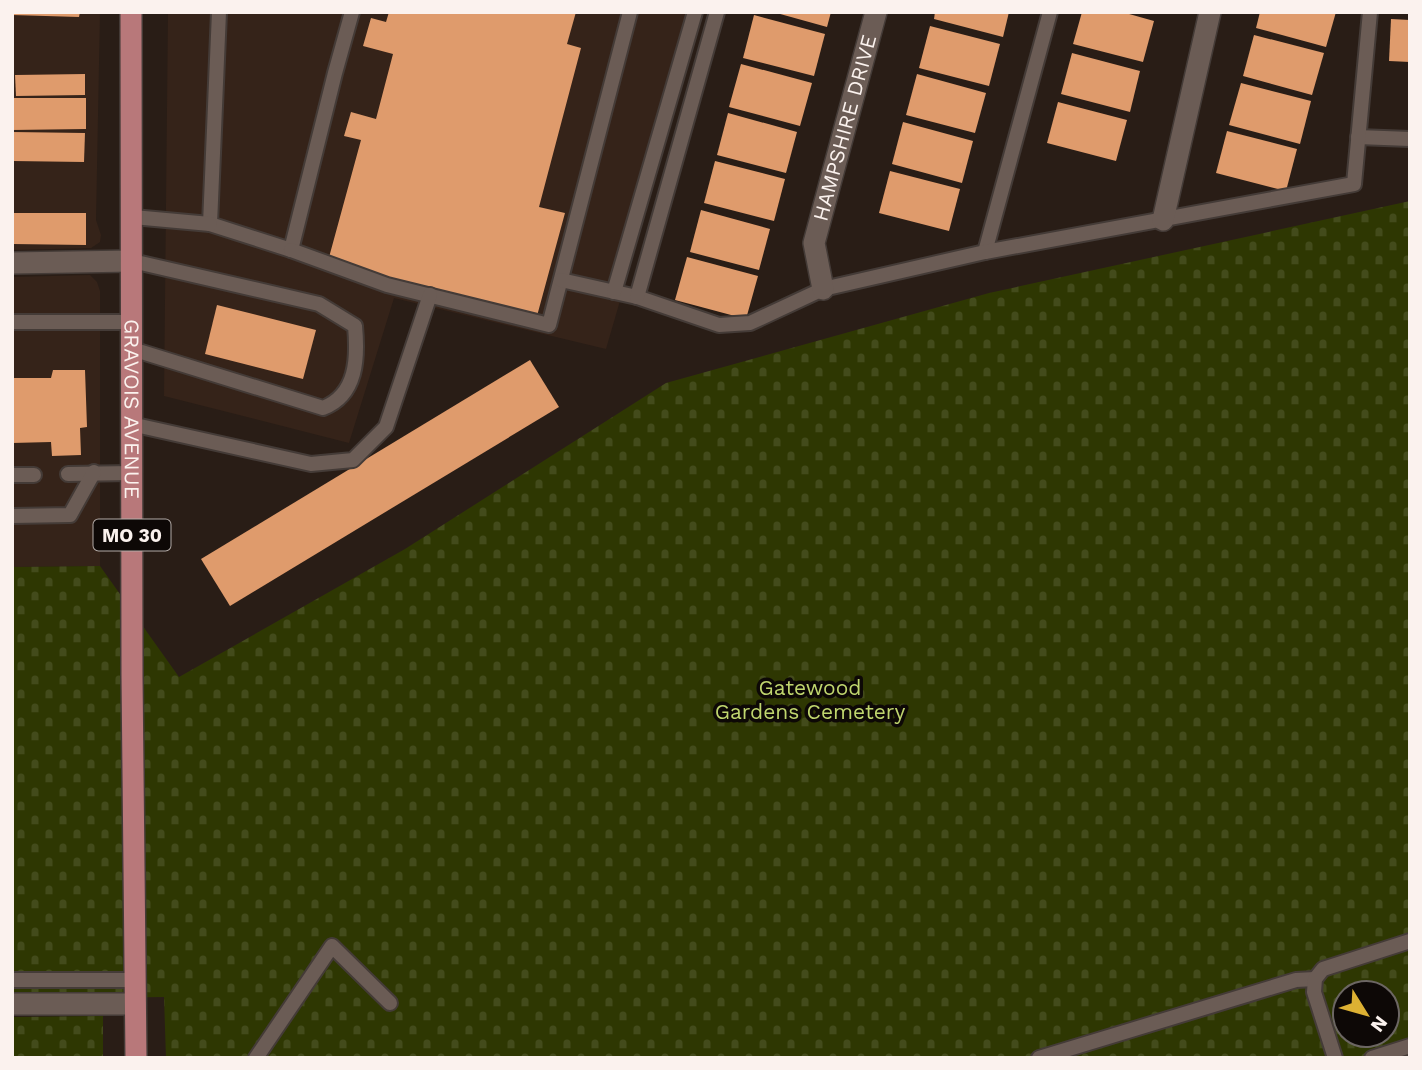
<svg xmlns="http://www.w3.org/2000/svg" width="1422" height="1070" viewBox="0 0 1422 1070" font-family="'Work Sans',sans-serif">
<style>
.built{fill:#352319}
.cemetery{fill:url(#cemetery-stones);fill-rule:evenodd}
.building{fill:#df9b6c}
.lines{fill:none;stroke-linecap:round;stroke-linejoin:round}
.service-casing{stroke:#443b37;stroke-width:18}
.minor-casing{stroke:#443b37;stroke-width:24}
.primary-casing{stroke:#443b37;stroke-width:24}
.service{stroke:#6b5c55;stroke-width:14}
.minor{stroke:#6b5c55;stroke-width:21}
.primary{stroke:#b8787a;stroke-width:21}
.labels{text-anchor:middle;stroke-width:7;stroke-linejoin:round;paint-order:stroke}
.shield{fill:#0d0806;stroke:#b4aca8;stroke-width:2}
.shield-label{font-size:19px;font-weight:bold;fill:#fbf2ee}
.street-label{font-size:21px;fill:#fbf2ee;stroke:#0d0806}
.park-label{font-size:21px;fill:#c0d66e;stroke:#0d0806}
</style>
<defs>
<pattern id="cemetery-stones" width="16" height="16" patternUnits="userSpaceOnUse" patternTransform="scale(1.75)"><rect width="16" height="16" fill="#2e3702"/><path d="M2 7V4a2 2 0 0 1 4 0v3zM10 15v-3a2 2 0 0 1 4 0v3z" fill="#434b1b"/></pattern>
</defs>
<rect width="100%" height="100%" fill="#291d16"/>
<!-- built -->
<g class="built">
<path d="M12,12H100L96,220L101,235L100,242L91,248L12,250Z"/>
<path d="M168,12H704L606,349L394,298L349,443L164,396Z"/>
<path d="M90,275L97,282L100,291V566L12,567V277Z"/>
</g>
<!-- cemetery -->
<g class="cemetery">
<path d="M1410,201V1058H166L164,997L12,999V567L100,566L179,677L405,549L666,383L989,293ZM1345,993H1387V1035H1345Z"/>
<path d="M103,1016V1058H12V1017Z"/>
</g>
<!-- building -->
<g class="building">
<path d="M12,12H80L79,17L12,15Z"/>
<path d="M389,12H576L567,44L581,48L539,207L565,213L537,316L328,261L361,140L344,136L351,112L376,119L393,54L363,46L371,18L386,22Z"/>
<path d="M773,12H831L827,27Z"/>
<path d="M935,12H1009L1003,37L934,19Z"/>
<path d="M1082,12H1122L1154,21L1143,62L1073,44Z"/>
<path d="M1260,12H1336L1326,47L1256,28Z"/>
<path d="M754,15L825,34L814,76L743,58Z"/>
<path d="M1391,19L1410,20V62L1389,61Z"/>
<path d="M930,26L1000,44L989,86L919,68Z"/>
<path d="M1254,35L1324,53L1312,95L1243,76Z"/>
<path d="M1072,53L1140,71L1130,112L1061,94Z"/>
<path d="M741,64L812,83L800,126L729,107Z"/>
<path d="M85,74V95L16,96L15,75Z"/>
<path d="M917,74L986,93L975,133L906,115Z"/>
<path d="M1241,83L1311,101L1300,144L1229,125Z"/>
<path d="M12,98H86V129L12,130Z"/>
<path d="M1058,102L1127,120L1116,161L1047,143Z"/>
<path d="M728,113L797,132L786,173L717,155Z"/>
<path d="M903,122L973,141L962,183L892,164Z"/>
<path d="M1227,131L1297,149L1286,191L1216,173Z"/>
<path d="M12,132L85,133L84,162L12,161Z"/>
<path d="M715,161L785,179L774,221L704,203Z"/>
<path d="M890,171L960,189L949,231L879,213Z"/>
<path d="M701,210L770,229L759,270L690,252Z"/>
<path d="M12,213H86V245L12,244Z"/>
<path d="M687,257L758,276L746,319L675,300Z"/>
<path d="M217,305L316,330L303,379L205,354Z"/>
<path d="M530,360L559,407L230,606L201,559Z"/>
<path d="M53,370H85L87,427L80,428L81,455L52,456L51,442L12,443V378H51Z"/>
</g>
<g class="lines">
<defs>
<g id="service">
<path d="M219,12L210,224L291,250L335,73L352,12"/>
<path d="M1358,137L1410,139"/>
<path d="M133,217L210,224"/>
<path d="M291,250L387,285L549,325L630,12"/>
<path d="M985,252L1050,12"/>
<path d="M132,261L319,304L355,326C358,358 357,395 323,408L132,349"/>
<path d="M561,280L637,297L719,325L750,323L823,289L985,252L1354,184L1370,12"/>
<path d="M614,292L695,12"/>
<path d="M637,297L717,12"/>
<path d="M12,322H132"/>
<path d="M131,424L311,464L353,460L386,427L430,295"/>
<path d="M68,474L132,473"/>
<path d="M12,475H34"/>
<path d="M12,516L70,515L94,472"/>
<path d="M12,980H135"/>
<path d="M256,1058L332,946L390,1003"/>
<path d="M1039,1058L1296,980L1315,979"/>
<path d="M1335,1058L1314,992L1315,979L1323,969L1410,941"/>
<path d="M1372,1058L1410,1046"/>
</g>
<g id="minor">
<path d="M1163,220L1210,12"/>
<path d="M12,263L132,261"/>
<path id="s1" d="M823,289L814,243L876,12"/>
<path d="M12,1004H135"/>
</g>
<g id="primary">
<path id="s2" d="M131,12L132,676L136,1058"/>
</g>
</defs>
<!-- service casing -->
<use href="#service" class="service-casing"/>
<!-- minor casing -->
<use href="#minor" class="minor-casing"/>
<!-- primary casing -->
<use href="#primary" class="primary-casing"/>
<!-- service -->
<use href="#service" class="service"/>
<!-- minor -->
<use href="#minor" class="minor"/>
<!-- primary -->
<use href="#primary" class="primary"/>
</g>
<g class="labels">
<!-- shield labels -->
<rect class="shield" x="93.5" y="519.5" width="77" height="31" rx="5"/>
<g class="shield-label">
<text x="132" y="542">MO 30</text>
</g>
<!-- street labels -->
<g class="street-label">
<text dy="7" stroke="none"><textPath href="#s1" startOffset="166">HAMPSHIRE DRIVE</textPath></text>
<text dy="7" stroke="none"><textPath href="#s2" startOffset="397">GRAVOIS AVENUE</textPath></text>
</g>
<!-- park labels -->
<g class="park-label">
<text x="810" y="695">Gatewood<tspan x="810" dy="24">Gardens Cemetery</tspan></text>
</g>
</g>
<!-- border -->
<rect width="1422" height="1070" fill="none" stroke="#fbf2ee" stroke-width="28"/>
<!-- north arrow -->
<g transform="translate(1366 1014) rotate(127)"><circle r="33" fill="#0d0806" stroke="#6c6663" stroke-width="2"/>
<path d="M0-5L12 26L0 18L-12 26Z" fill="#ddb133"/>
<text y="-10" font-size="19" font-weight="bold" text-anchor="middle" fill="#fbf2ee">N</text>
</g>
</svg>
